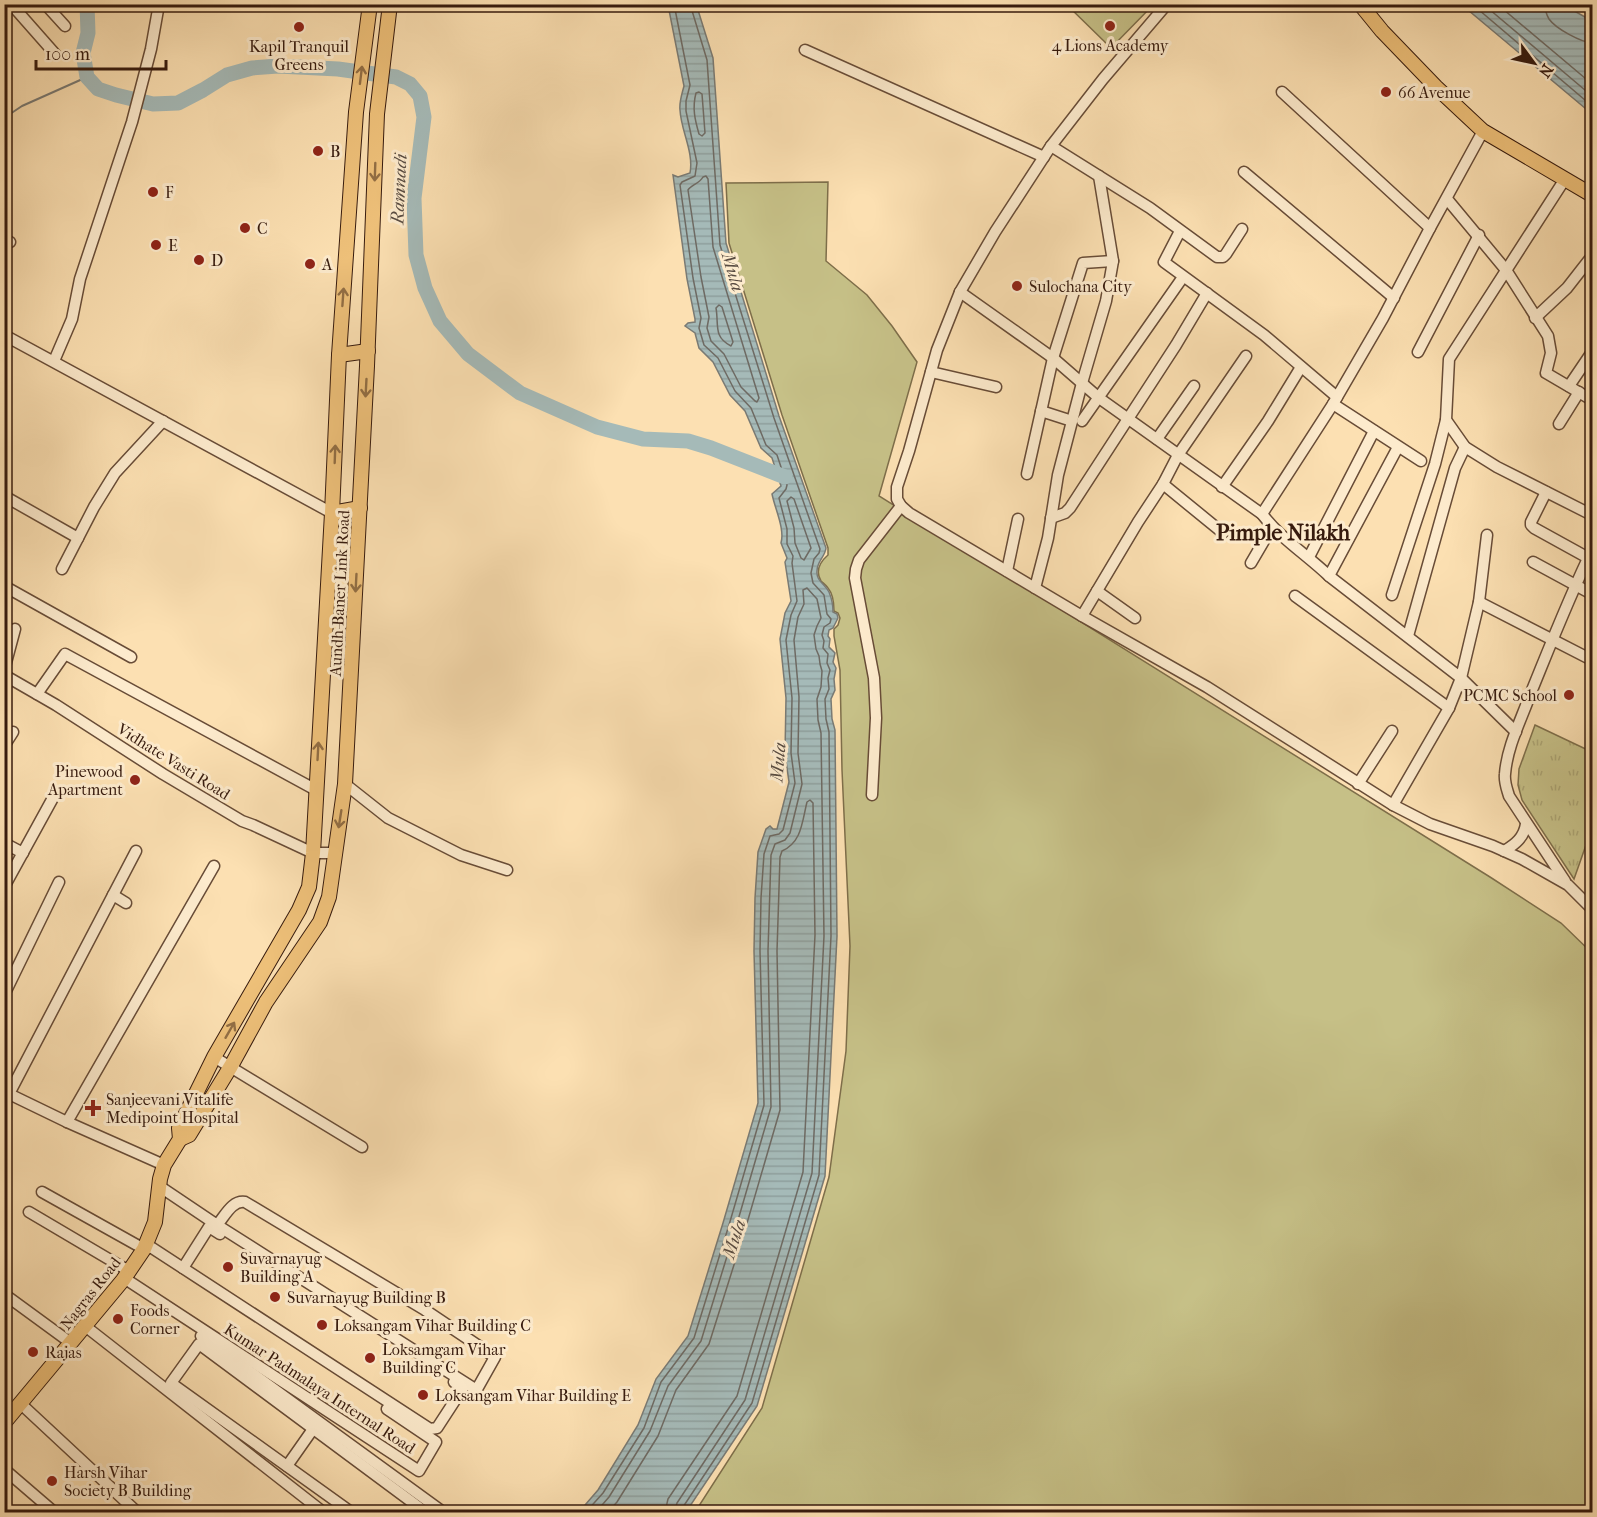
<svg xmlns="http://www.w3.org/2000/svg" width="1597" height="1517" viewBox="0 0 1597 1517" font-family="'IM FELL French Canon',serif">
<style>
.grass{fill:#c6c087;stroke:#7e6e4a;stroke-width:1.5}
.park{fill:url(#park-tufts);stroke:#7e6e4a;stroke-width:1.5}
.water{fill:url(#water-rules);stroke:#797a74;stroke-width:1.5}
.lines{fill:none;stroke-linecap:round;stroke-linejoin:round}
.shore{stroke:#6e6a63;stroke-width:1.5}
.stream{stroke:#797a74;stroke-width:2}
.river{stroke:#a5bab8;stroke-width:15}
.minor-casing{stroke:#684c37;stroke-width:13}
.major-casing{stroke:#371b0e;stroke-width:16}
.minor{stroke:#fdebcd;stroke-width:10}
.major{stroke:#eec079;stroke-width:14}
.oneway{stroke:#926e44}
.poi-dot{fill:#8f2418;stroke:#fdebcd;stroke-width:2}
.labels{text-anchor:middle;stroke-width:6;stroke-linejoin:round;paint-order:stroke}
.poi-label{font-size:16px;fill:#371b0e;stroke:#fdebcd;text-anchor:start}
.street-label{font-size:16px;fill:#371b0e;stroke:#fdebcd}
.water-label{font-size:18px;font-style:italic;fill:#584b41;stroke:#fdebcd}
.district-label{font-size:22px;font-weight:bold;fill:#371b0e;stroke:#fdebcd}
</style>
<defs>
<pattern id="park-tufts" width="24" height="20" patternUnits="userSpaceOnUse" patternTransform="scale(1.5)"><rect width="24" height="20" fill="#c6c087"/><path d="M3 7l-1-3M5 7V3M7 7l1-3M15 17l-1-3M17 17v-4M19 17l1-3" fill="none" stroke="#aba473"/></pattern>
<pattern id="water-rules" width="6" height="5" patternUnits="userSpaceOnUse" patternTransform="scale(1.5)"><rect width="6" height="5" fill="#a5bab8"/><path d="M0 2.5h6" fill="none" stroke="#8f9f9d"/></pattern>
</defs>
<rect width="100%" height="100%" fill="#fce0b2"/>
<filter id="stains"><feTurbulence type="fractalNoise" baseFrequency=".00333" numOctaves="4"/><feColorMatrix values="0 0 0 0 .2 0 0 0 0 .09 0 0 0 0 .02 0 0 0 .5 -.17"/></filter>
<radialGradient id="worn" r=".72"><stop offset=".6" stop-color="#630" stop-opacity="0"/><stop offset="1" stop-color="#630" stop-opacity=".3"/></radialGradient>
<!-- grass -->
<g class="grass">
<path d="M1067,5H1066H1153L1111,48Z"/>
<path d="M828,182L826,261L867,295L892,326L917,362L879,496L1490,877L1561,923L1592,953V1512H695L762,1408L829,1177L846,1051L850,946L842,770L840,670L834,636V629L838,625L840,618L838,613L834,611C834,603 833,594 828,588C826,585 823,583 821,581C815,571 820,562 828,555V548L782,415L729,243L726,183Z"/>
</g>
<!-- park -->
<path class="park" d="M1535,725L1592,752V828L1574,879L1522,800L1518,785L1519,769Z"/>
<!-- water -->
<g class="water">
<path d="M668,5H695L698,10L713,58L726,243L779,416L826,548C825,557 817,561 817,571C816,581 825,584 829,592C832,599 833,605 833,612L837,614L838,618L833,628L829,630L828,636L830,639L829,647L835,653L833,662L836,668L834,679L835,690L831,699L832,719L835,730L837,936L825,1176L757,1406L686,1512H579L598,1490L638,1425L656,1379L688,1336L723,1223L758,1103L754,951L755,898L758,852L766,829L770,826L773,829H777L789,782L785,754L786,698L780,639L785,613L791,601L785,562L787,558L781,543C785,529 775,509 772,494L781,486L772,458L761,448L745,411L730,395L713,362L699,348L695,333L685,326L688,323L695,322V319L687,279L673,175L678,177L690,173C694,152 681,131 680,110C679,102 682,94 684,86Z"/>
<path d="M1465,5H1564L1592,21V114L1468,10Z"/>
</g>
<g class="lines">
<!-- shore -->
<g class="shore">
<path d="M1472,4L1592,106"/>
<path d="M1483,4L1592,96"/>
<path d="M1497,4L1592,84"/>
<path d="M1545,4C1545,10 1546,14 1549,19C1556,29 1581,42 1592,43"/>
<path d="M699,92L702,94L705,133L702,136L699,134C695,120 692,108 696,93Z"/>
<path d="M706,176L708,179L713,247L759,398L757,402L755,401L741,387L724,354L711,341L707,328L709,317L701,277L688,190C691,185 699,184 703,177Z"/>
<path d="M719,305L722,307L733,342L731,346C713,337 719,325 716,308Z"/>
<path d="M791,497L794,499L811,548L804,560L801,558L795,543L794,528L787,501Z"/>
<path d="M586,1512L603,1493L644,1428L661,1382L694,1338L729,1225L764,1105L760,951L761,898L764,854L770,836L779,834L783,830L795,783L791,753L792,698L786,640L791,615L797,601L792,563L793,556L787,544V529L779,498L786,489L787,485L777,455L766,445L751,408L735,391L718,358L704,345L699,328L701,318L693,278L680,185L682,182L695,176L697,163L686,111V101L690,85L674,4"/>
<path d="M596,1512L609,1497L650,1431L668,1386L701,1341L736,1227L771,1107L768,951L771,855L775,844L785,840L790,833L802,784L798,753L799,697L794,640L798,617L804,604L803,590L807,588L817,599L821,618L817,626L814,635L816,649L819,656L820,664L822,671L821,687L817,699L818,720L821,733L824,936L812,1173L745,1400L677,1503L674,1512"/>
<path d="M608,1512L617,1502L658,1436L676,1390L709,1344L745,1230L780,1110L777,951L780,857L782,851C802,842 802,822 807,802L810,800L813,803L815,935L803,1172L737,1396L668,1499L665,1512"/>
<path d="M682,1512L683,1507L752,1403L819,1175L831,936L829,732L826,719L825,699L829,689L828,678L830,670L827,663L828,654L823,648L824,641L822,635L824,627L830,623L831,619L827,614L824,595L813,583L811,573L814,559L819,553L820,549L774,418L720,245L707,60L690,4"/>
</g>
<!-- stream -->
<path class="stream" d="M4,118L22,106L87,77"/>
<!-- river -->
<path class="river" d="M87,4L88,33L83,53L87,77L98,89L116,95L153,104L178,103L203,90L227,75L252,68L278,66L338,69L396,77L410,84L420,96L424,117L414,198L416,255L425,288L440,321L468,354L520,393L597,427L643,439L688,441L711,448L785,477"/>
<defs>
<g id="minor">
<path d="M11,4L56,55"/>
<path d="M45,4L65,26"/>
<path d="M1167,4L1103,79L1051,146L995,232L960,292L937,350L909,451L897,487V499L901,506L909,513L1082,616L1207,687L1393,805L1430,824L1493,846L1522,859L1568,885L1592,909"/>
<path d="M805,50L1044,157"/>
<path d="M1282,92L1430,228"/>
<path d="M1051,146L1150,208L1217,257H1223L1226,254L1242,229"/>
<path d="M1244,172L1394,298"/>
<path d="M1565,179L1449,359L1446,420L1465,447L1497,467L1592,515"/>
<path d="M1447,199L1506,270L1548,336L1551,353L1546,373L1592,400"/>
<path d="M1180,231L1164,262L1264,335L1337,397"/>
<path d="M4,239L10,242"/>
<path d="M960,292L1053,358L1099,398L1262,514C1280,538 1307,555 1329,576L1461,678L1516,732"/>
<path d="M1535,318L1567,288L1592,256"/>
<path d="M4,335L332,513"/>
<path d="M1418,352L1479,235"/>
<path d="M54,361L72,319L80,279L132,122L151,49L159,4"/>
<path d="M931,372L996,387"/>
<path d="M1569,386L1592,352"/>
<path d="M1333,404L1421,461"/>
<path d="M1041,411L1072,421"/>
<path d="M1082,421L1183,277"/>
<path d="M1559,424L1579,392"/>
<path d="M1157,439L1194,386"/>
<path d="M1027,474L1053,358L1083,263L1113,261"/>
<path d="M1163,484L1223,533"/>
<path d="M1222,487L1268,421L1301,367"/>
<path d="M1546,492L1531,522V525L1534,528L1592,560"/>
<path d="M4,496L78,538"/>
<path d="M1262,514L1333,404L1383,318L1430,228L1483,131"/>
<path d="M1051,518L1065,513L1070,508L1176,345L1207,293"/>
<path d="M1309,557L1374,431"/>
<path d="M1533,562L1592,594"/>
<path d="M1251,563L1272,527"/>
<path d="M62,569L94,507L115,473L163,421"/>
<path d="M1007,571L1018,519"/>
<path d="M1329,576L1398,447"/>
<path d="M4,586L131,657"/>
<path d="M1035,588L1048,538L1058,475L1082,383L1106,301L1113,261L1099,176"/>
<path d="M1097,591L1135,618"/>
<path d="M1392,595L1435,464L1446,420"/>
<path d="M1295,596L1449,708"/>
<path d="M1479,602L1592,660"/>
<path d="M1082,616L1138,522L1163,484L1178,455L1246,356"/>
<path d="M1408,636L1455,468L1465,447"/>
<path d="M4,670L15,629"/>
<path d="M4,675L56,705L163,774L242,821L253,825L313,853H335"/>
<path d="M37,694L65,654L316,790"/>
<path d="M4,746L13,732"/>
<path d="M345,784L388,818L461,855L507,870"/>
<path d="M1358,784L1392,731"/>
<path d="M872,795L876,718L874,678L855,578L856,569L859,560L901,506"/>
<path d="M1393,805L1449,708L1461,678L1479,602L1487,535"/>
<path d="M4,843L23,853"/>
<path d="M1504,851C1516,844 1524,837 1526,824"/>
<path d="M1565,881L1509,796C1507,789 1504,782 1505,774C1507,747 1521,720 1530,695C1550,646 1569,597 1592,550"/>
<path d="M4,887L54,796"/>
<path d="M113,895L126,903"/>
<path d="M4,995L59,882"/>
<path d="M214,1057L362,1147"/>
<path d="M5,1092L67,1122L164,1165"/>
<path d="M9,1094L136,851"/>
<path d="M67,1122L214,866"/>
<path d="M159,1186L217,1225L475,1389H477L495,1357L425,1310L245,1202C232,1200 225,1216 217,1225"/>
<path d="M42,1192L144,1249"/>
<path d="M29,1212L129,1271"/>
<path d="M146,1244L430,1429L437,1428L463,1388L454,1382"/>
<path d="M183,1268L209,1227L220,1234"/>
<path d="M124,1278L419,1471L436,1442L387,1409"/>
<path d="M4,1294L71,1343"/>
<path d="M85,1326L323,1512"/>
<path d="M201,1336L443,1512"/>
<path d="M21,1404L137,1512"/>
<path d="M287,1466L313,1429"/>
<path d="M4,1469L54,1512"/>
<path d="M351,1512L171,1383L199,1344L424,1511"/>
</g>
<g id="major">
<path d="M1360,4L1382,31L1436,87L1483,131L1592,195"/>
<path d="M339,355L368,351"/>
<path d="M332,513L360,508"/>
<path d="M180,1139L189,1135L231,1066L266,1002L320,922L329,897L345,784L367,366L377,114L390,4"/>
<path d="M4,1423L123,1280L144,1249L155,1222L160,1179L164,1165L180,1139L179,1128L214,1057L299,910L309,887L313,853L332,513L339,355L356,112L370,4"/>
</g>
</defs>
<!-- minor casing -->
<use href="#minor" class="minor-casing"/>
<!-- major casing -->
<use href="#major" class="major-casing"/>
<!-- minor -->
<use href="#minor" class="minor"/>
<!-- major -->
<use href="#major" class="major"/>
</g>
<!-- one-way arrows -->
<defs><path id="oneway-shaft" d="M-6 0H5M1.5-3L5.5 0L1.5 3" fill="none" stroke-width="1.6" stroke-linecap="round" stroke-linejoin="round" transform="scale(1.5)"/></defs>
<g class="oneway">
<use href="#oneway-shaft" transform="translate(361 75) rotate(-83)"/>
<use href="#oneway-shaft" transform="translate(375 172) rotate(92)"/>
<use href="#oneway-shaft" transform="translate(343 297) rotate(-86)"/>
<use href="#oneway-shaft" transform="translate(366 388) rotate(93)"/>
<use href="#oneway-shaft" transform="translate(335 454) rotate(-88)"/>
<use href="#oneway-shaft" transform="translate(356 583) rotate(93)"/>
<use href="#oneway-shaft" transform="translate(318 751) rotate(-87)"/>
<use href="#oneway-shaft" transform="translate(340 819) rotate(99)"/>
<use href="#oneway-shaft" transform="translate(230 1030) rotate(-60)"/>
</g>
<!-- markers -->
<g class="poi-dot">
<circle cx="1110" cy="26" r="6"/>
<circle cx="299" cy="27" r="6"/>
<circle cx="1386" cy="92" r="6"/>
<circle cx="318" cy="151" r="6"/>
<circle cx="153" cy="192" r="6"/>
<circle cx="245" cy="228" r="6"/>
<circle cx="156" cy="245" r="6"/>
<circle cx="199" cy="260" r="6"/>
<circle cx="310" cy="264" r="6"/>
<circle cx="1017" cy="286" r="6"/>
<circle cx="1569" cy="695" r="6"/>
<circle cx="135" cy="780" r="6"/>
<path d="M90 1099h6v6h6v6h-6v6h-6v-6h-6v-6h6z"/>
<circle cx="228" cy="1267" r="6"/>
<circle cx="275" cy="1297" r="6"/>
<circle cx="118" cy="1319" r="6"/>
<circle cx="322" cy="1325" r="6"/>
<circle cx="33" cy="1352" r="6"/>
<circle cx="370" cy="1358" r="6"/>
<circle cx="423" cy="1395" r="6"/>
<circle cx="52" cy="1481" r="6"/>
</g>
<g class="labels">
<!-- poi labels -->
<g class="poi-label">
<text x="1110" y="51" text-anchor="middle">4 Lions Academy</text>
<text x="299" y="52" text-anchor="middle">Kapil Tranquil<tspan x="299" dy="18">Greens</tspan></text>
<text x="1398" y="98">66 Avenue</text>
<text x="330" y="157">B</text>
<text x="165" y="198">F</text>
<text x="257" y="234">C</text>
<text x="168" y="251">E</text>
<text x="211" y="266">D</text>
<text x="322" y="270">A</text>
<text x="1029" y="292">Sulochana City</text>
<text x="1557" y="701" text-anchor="end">PCMC School</text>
<text x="123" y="777" text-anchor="end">Pinewood<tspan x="123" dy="18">Apartment</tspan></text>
<text x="106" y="1105">Sanjeevani Vitalife<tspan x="106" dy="18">Medipoint Hospital</tspan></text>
<text x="240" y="1264">Suvarnayug<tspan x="240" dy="18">Building A</tspan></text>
<text x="287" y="1303">Suvarnayug Building B</text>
<text x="130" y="1316">Foods<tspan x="130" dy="18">Corner</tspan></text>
<text x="334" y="1331">Loksangam Vihar Building C</text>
<text x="382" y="1355">Loksamgam Vihar<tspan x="382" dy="18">Building C</tspan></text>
<text x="45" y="1358">Rajas</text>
<text x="435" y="1401">Loksangam Vihar Building E</text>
<text x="64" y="1478">Harsh Vihar<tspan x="64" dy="18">Society B Building</tspan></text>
</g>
<!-- street labels -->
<g class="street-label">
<text transform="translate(339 593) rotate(-87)" y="6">Aundh-Baner Link Road</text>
<text transform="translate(174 761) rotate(32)" y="6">Vidhate Vasti Road</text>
<text transform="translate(90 1293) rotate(-52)" y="6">Nagras Road</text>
<text transform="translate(320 1388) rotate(33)" y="6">Kumar Padmalaya Internal Road</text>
</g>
<!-- water labels -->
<g class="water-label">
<text transform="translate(399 189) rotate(-87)" y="6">Ramnadi</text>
<text transform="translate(733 272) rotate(74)" y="6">Mula</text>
<text transform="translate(778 762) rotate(-85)" y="6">Mula</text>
<text transform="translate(734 1239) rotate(-72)" y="6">Mula</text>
</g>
<!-- district labels -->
<g class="district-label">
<text x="1283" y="540">Pimple Nilakh</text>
</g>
</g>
<!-- margin -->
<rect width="1597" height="1517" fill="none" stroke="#fce0b2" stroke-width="24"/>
<rect x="6" y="6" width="1585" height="1505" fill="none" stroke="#371b0e" stroke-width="3"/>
<rect x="12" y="12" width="1573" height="1493" fill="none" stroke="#371b0e" stroke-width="1.5"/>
<!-- north arrow -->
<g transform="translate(1534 63) rotate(123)" stroke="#fdebcd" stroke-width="4.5" paint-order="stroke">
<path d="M0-4.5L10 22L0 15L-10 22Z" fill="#371b0e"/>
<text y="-9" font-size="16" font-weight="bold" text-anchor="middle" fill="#371b0e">N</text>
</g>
<!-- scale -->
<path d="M36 60v9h130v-9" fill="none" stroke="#371b0e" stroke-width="3"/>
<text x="45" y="60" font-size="18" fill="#371b0e" stroke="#fdebcd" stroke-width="4.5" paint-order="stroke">100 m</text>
<rect width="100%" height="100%" filter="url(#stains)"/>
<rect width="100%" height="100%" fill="url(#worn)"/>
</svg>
